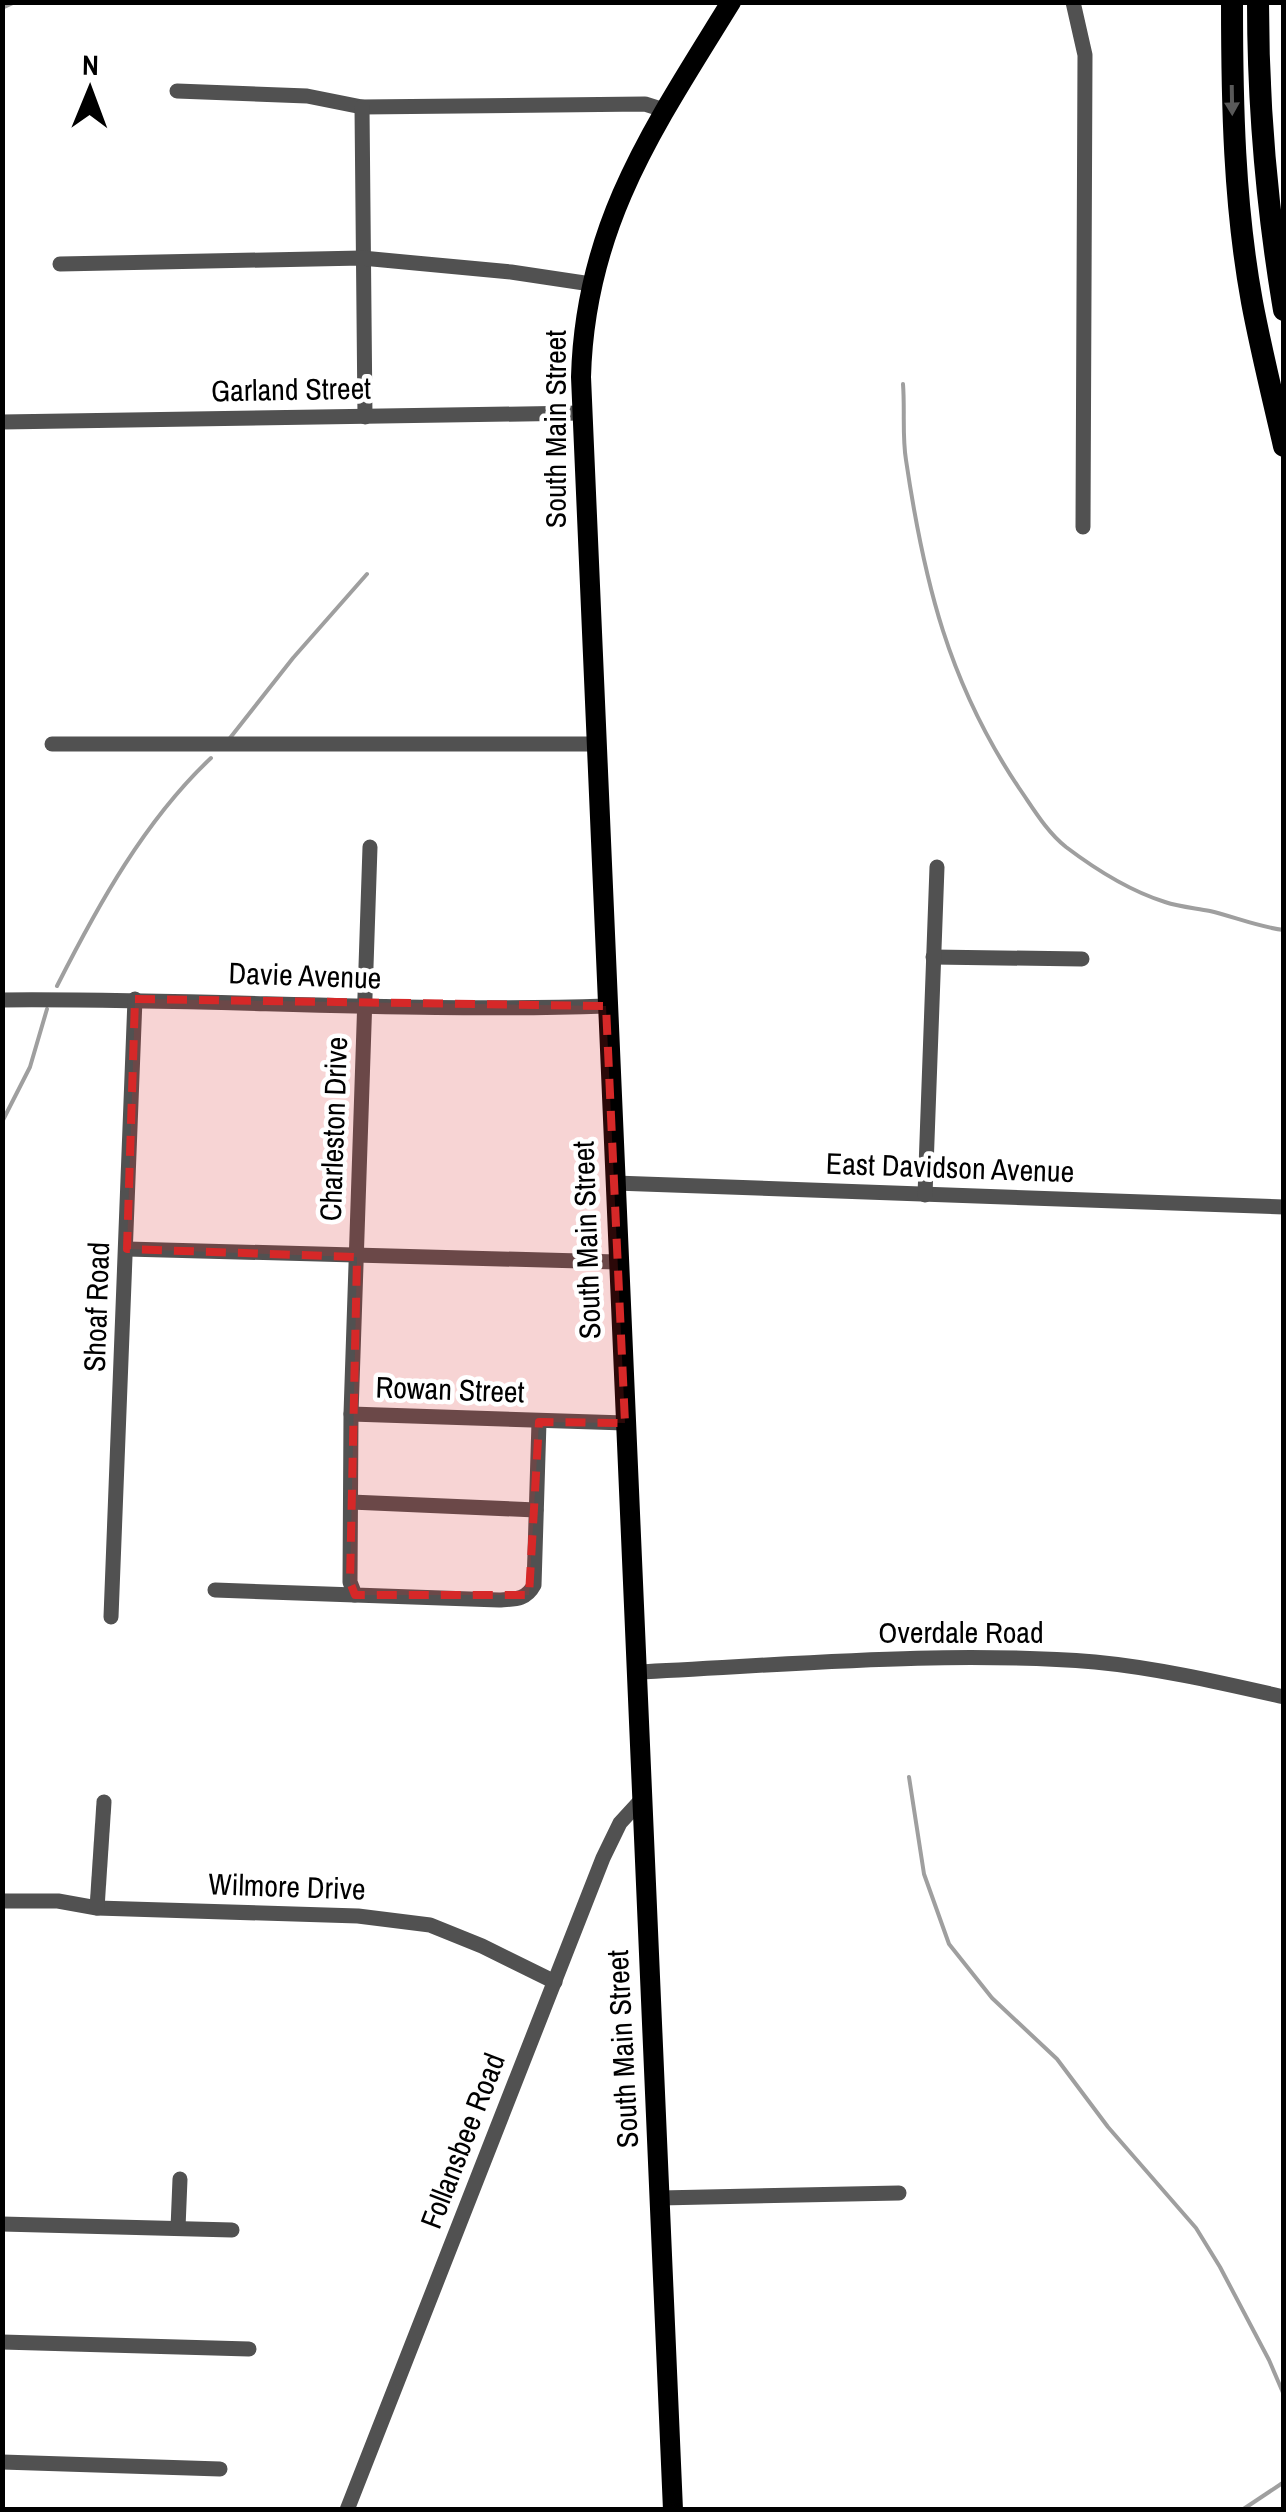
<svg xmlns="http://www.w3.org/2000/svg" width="1286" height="2512" viewBox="0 0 1286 2512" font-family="'Archivo Narrow',sans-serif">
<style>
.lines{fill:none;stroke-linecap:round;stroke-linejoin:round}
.stream{stroke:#9f9f9f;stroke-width:4}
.minor{stroke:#515151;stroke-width:15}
.major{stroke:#000;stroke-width:20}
.highway{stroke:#000;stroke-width:22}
.oneway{fill:#595959}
.marked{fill:#d62828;fill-opacity:0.2;stroke:#d62828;stroke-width:8;stroke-dasharray:20 12;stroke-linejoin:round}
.labels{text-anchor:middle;stroke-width:9;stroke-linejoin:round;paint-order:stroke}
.street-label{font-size:30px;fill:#000;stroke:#fff}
</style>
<rect width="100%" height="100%" fill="#fff"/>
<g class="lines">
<!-- stream -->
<g class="stream">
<path d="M2,8L15,2"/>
<path d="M903,384C905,410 902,436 906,460C924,582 949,684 1019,788C1033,808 1046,831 1066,847C1095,869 1130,891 1165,902C1180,907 1195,908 1210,911C1235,917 1258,927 1284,930"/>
<path d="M230,738L293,658L367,574"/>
<path d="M57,986C98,905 145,820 211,758"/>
<path d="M2,1122L30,1067L47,1009"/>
<path d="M909,1777L924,1874L949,1944L992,1998L1057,2059L1108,2127L1196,2228L1220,2267L1269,2360L1284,2395"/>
<path d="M1242,2510L1284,2482"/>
</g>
<!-- minor -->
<g class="minor">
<path d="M1073,2L1085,55L1083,527"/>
<path d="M177,91L307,96L362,107L645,104L664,110"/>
<path d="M362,107L365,417"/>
<path d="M60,264L362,258L511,272L591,284"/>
<path d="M2,422L581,413"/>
<path d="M52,744H595"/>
<path d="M370,847L351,1414L350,1582L355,1595L499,1600C515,1599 526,1600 534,1585L539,1422"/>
<path d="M933,957L1082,959"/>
<path d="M2,1000C204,998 405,1013 606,1006"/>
<path d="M615,1183L1284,1207"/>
<path d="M925,1195L937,867"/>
<path d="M127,1249L617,1262"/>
<path d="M351,1414L625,1423"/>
<path d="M351,1502L536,1510"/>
<path d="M215,1590L355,1595"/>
<path d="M111,1617L135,999"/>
<path d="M636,1672C788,1665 943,1650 1095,1662C1158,1668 1222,1683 1284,1697"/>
<path d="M5,1901H58L97,1908L358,1916L430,1925L482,1946L555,1982"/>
<path d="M97,1908L104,1802"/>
<path d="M660,2198L899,2193"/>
<path d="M2,2224L232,2230"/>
<path d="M178,2228L180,2179"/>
<path d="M2,2342L249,2349"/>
<path d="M2,2462L220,2469"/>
<path d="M347,2510L603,1858L620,1823L642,1799"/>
</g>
<!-- major -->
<path class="major" d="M673,2510L581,377C585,225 654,127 731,2"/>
<!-- highway -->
<g class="highway">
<path d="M1232,2C1232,103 1234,204 1252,302C1261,350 1273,398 1284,446"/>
<path d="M1258,2C1258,105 1267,209 1284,310"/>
</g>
</g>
<!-- one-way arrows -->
<defs><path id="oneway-solid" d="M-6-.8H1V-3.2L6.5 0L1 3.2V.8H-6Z" transform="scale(2.5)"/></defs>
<use class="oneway" href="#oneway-solid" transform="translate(1232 100) rotate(89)"/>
<!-- marked area -->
<path class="marked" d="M135,999L606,1006L625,1423L539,1422L529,1595H355L350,1582L357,1257L127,1249Z"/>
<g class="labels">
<!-- street labels -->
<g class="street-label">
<text transform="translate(291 390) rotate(-1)" y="10">Garland Street</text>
<text transform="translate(556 429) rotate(-90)" y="10">South Main Street</text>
<text transform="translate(305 976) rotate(2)" y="10">Davie Avenue</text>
<text transform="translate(334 1129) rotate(-88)" y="10">Charleston Drive</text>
<text transform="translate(950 1168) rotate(2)" y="10">East Davidson Avenue</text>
<text transform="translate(587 1240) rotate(-92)" y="10">South Main Street</text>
<text transform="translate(97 1307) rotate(-88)" y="10">Shoaf Road</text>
<text transform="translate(450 1390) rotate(2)" y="10">Rowan Street</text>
<text x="961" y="1643">Overdale Road</text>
<text transform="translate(287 1887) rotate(2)" y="10">Wilmore Drive</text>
<text transform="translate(623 2049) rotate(-93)" y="10">South Main Street</text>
<text transform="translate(463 2141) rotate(-69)" y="10">Follansbee Road</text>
</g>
</g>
<!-- border -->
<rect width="1286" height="2512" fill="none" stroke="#000000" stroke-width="10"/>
<!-- north arrow -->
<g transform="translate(90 90) rotate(1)" stroke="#ffffff" stroke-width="8" paint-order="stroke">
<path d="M0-8L18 38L0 25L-18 38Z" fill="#000000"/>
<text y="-15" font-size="28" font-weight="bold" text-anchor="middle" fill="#000000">N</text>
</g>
</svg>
